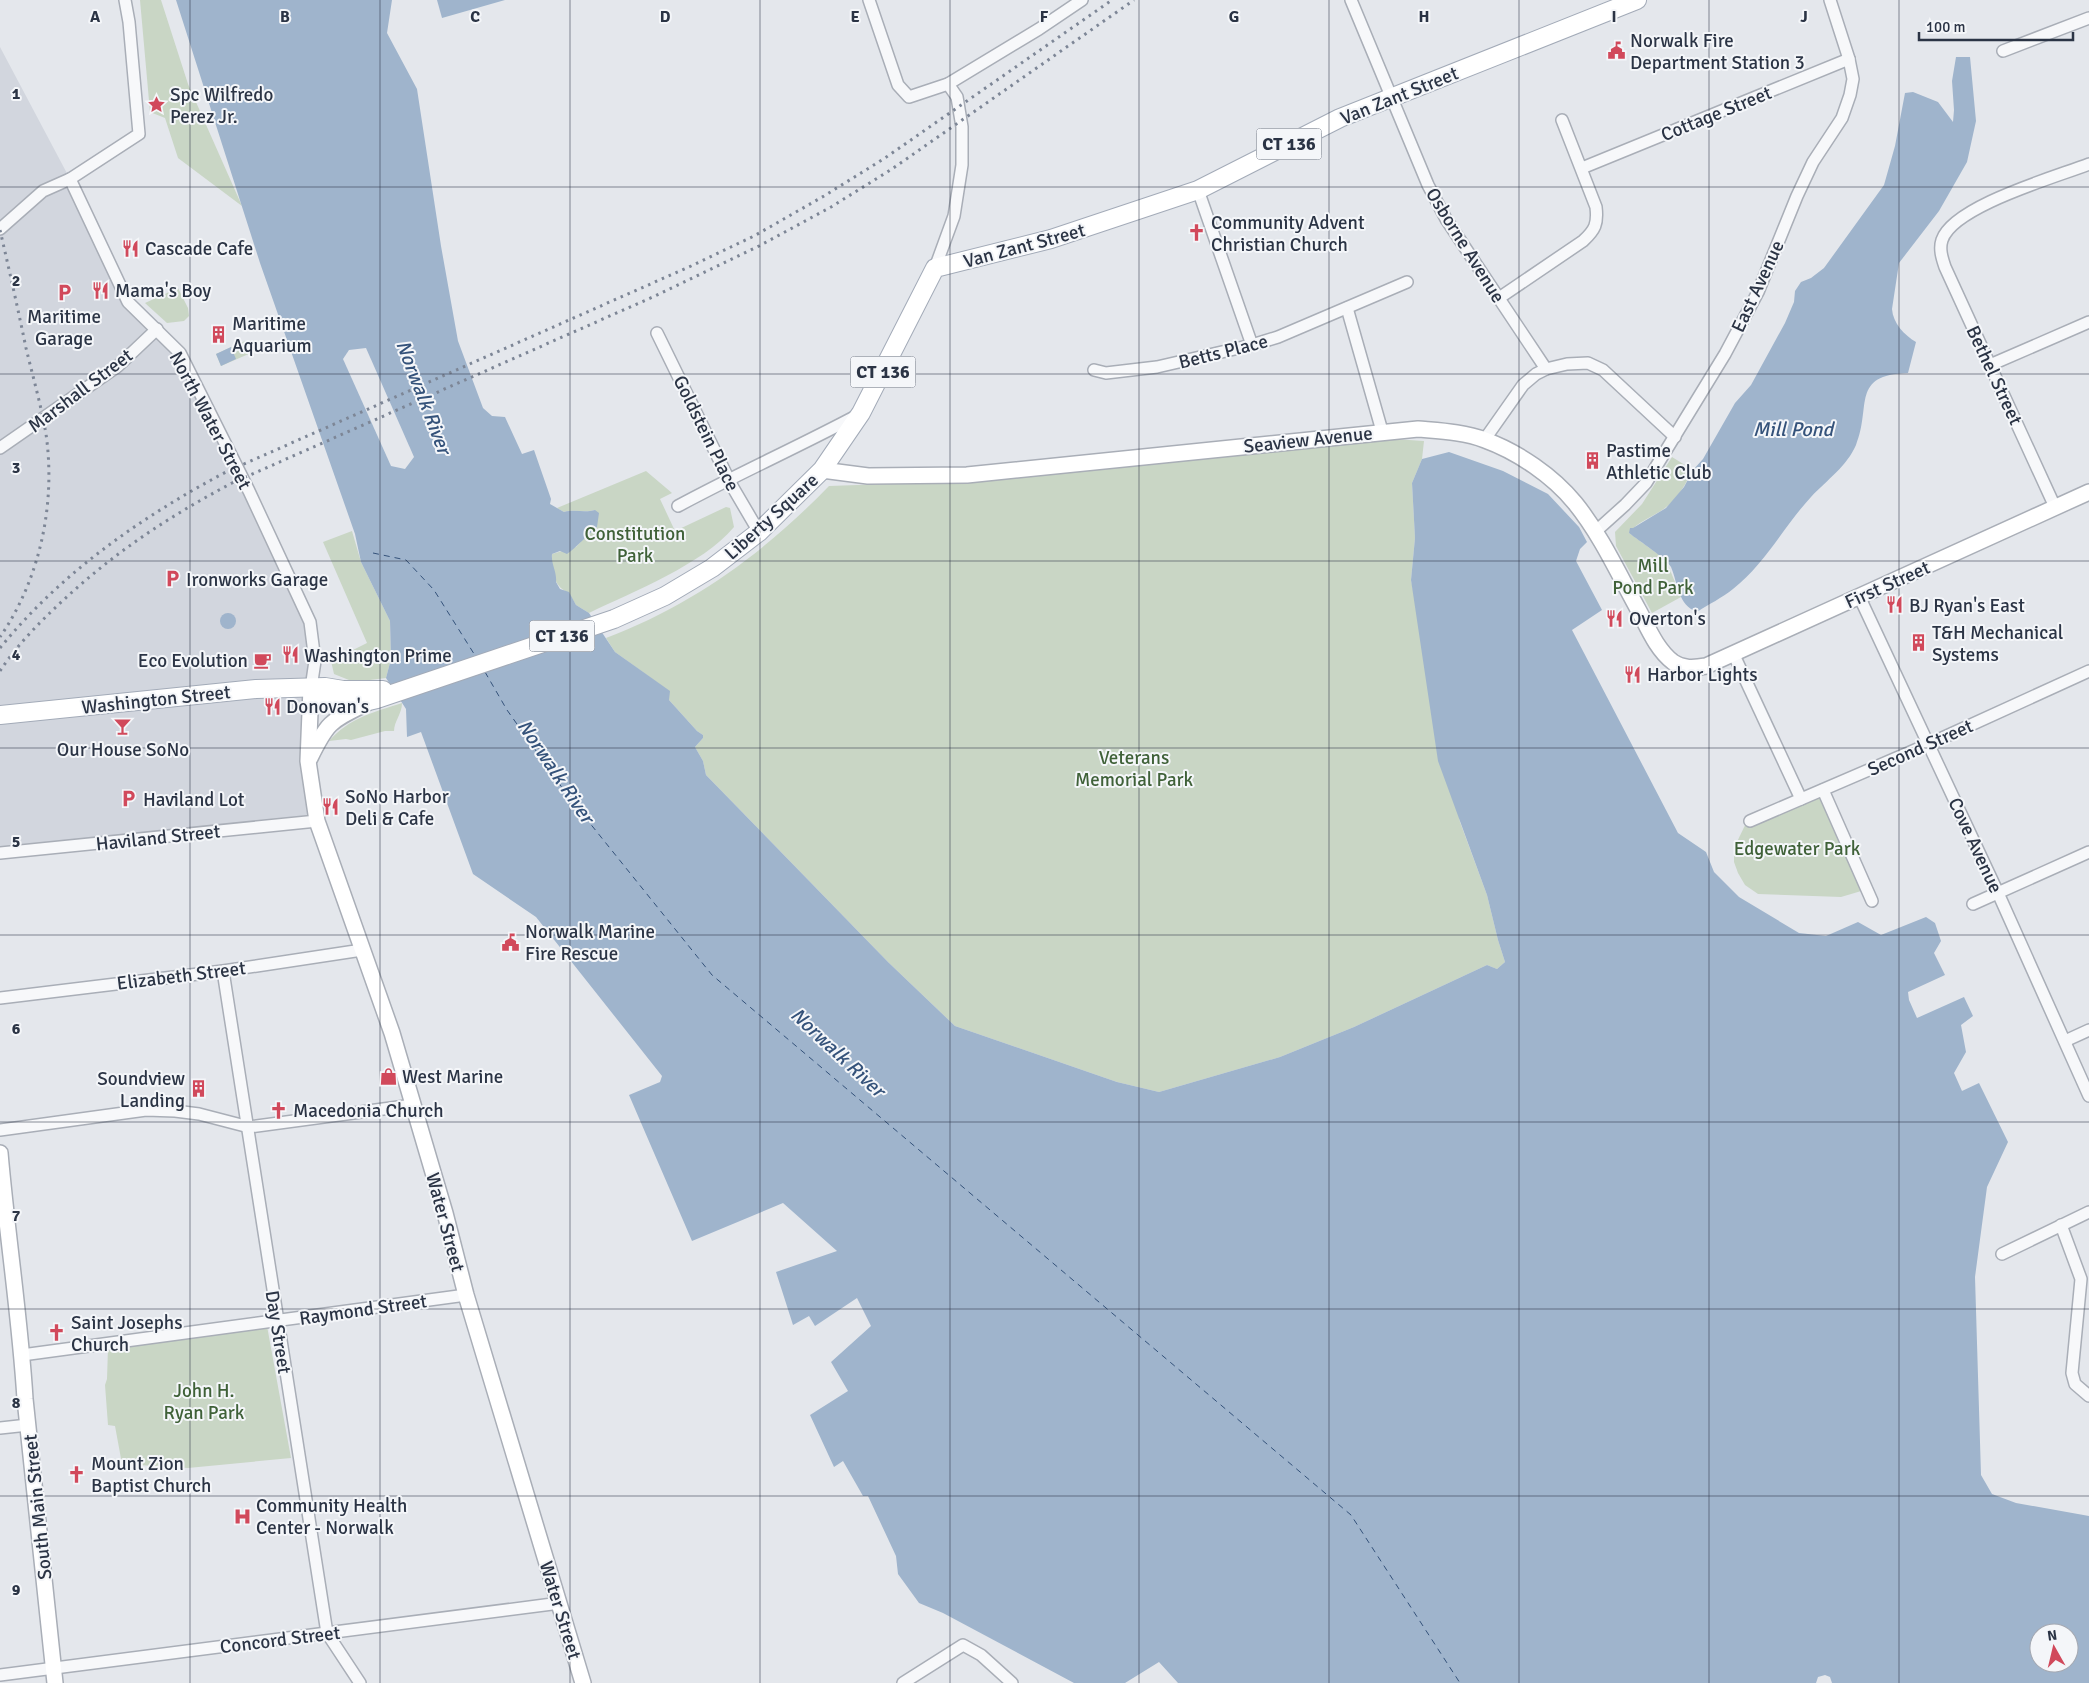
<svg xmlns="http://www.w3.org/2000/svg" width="2089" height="1683" viewBox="0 0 2089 1683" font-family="Signika,sans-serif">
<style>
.built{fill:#d2d6de}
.green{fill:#c9d6c5}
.water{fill:#9fb4cc;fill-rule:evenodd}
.pier{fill:#e4e7ec}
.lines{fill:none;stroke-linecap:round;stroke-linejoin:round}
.ferry{stroke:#34527a;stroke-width:1;stroke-dasharray:6 5;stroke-linecap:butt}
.street-casing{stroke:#a9aeb7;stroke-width:14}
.secondary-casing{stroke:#a9aeb7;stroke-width:18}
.primary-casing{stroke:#a3abb8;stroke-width:20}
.street{stroke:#f7f8fa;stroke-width:11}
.secondary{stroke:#fff;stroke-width:15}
.primary{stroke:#fff;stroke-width:18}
.rail{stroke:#7d8696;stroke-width:3;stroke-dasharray:2.5 5;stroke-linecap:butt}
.grid{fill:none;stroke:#2b3445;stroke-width:1;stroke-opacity:0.55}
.labels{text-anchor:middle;stroke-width:4;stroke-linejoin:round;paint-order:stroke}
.shield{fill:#f4f6f9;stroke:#676e7b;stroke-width:1}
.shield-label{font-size:18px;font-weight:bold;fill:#2b3445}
.poi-label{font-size:19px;fill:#2b3445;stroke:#f4f6f9;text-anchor:start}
.street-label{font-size:19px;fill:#2b3445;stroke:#f4f6f9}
.park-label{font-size:19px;fill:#3f6138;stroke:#f4f6f9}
.water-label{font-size:20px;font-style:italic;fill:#34527a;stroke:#f4f6f9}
.grid-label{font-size:16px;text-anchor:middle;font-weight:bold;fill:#2b3445;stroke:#f4f6f9;stroke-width:4;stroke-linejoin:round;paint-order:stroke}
</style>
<rect width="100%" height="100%" fill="#e4e7ec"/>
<!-- built -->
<path class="built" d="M0,47L70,179L128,302L180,353L310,622L317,821L0,853Z"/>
<!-- green -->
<g class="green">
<path d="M140,0H161L188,84L242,206L178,158L165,118L150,112Z"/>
<path d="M178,288L188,308L189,316L184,321L167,323L145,303Z"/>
<path d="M245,341L251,353L221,366L216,354Z"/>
<path d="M1394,439L1424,441L1422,459L1412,483L1415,538L1411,580L1460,822L1487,895L1498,940L1505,962L1497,969L1487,965L1354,1027L1280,1057L1159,1092L1117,1082L955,1026L888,962L706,775L703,761L695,747L703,738V735L697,731L669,700V691L615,652L606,638C693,605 764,553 829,486L998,480Z"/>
<path d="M1672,457L1693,470C1686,483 1677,500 1665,508C1653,517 1638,521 1629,533L1666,560L1681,597L1652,613L1616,546L1615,532L1642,504Z"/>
<path d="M646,471L672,493L660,499L675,531L726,507L730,508L734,527C702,565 634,591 589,613L576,605L569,593C553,586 551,570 552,554L576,547L585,537L597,527L595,510C584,513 575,509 564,512L557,508Z"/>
<path d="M352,531L361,562L390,621L391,659L386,678L354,682L334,674L331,661L367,643L323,542Z"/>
<path d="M402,703C402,714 394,721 394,731H385L351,740L346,739L329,741C349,718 374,712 402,703Z"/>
<path d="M1820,785L1868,889L1841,897L1758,894L1745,885L1738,873L1734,862V848L1750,815Z"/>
<path d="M267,1326L291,1458L188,1468L122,1464L115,1426L108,1425L105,1385L107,1379L108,1348Z"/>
</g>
<!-- water -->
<g class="water">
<path d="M176,0H392L387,33L417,89L441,246L458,341L483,408L492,416L505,417L522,454L534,450L551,499L550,504L564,512C575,509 584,513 595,510L599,513L597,527C586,536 578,546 567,554L560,551L552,554C551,565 557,571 556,582L560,589L569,592L576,605L589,613L615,652L670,691L669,700L697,731L703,735V738L695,747L703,761L706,775L888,962L955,1026L1117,1082L1159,1092L1280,1057L1354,1027L1487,965L1497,969L1505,962L1498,940L1487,895L1438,761L1411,580L1415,538L1412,483L1422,459L1449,452L1503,471L1548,494L1579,527L1587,542L1580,549L1576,561L1602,610L1572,630L1678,833L1706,852L1714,872L1739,897L1799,933L1826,936L1858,922L1881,935L1926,917L1935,923L1941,941L1934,953L1945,975L1908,992L1909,1000L1917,1018L1964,997L1973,1016L1961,1025L1966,1052L1954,1073L1962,1091L1979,1083L2008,1142L1987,1187L1975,1277L1981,1475L1992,1494L2016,1503L2089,1516V1683H1832L1830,1677L1825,1675L1818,1677L1816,1683H1178L1159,1662L1125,1683H1074L943,1613L919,1603L898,1574L896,1556L868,1496H863L843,1461L834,1467L810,1415L848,1391L831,1362L871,1326L857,1298L815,1326L809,1316L793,1325L776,1272L837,1251L783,1203L692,1241L629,1095L660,1082L662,1076L536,917L473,874L421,732L407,737L406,709L386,678L391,659L390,621L361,562L355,534L260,263ZM2039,1633H2069V1663H2039Z"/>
<path d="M437,0H505L442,18Z"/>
<path d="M1956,57H1970L1976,121L1967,162L1939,211L1899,263L1892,309C1893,323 1904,335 1916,342L1908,373C1850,375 1872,406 1856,445C1847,466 1827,480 1811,497C1784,526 1765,564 1733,589C1722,598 1709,604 1697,612C1678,605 1678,584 1671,567C1666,558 1639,541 1629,533L1630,528H1633L1666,508L1684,487L1693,470L1703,459L1735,403L1751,385L1785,323L1794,302L1795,291L1801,282L1811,278L1824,268L1884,185L1895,146L1905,93L1913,92L1938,102L1953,122L1954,110L1952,81Z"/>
<path d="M231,347L236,359L221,366L216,354Z"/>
<circle cx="228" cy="621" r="8"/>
</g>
<!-- pier -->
<path class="pier" d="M366,348L414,457L405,469L391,466L343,359L349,350Z"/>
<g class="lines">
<!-- ferry -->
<g class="ferry">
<path d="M373,553L406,560L434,590L476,657"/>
<path d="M485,672L507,710L568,796L712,975L1351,1515L1460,1683"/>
</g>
<defs>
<g id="street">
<path d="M869,0L898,85L909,97L948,84L1039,29L1082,0"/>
<path d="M1351,0L1428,185L1446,219L1546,369"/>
<path d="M2003,51L2089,18"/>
<path d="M1582,168L1849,59"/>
<path d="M70,179L128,302L180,353L249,491L310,622L315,661L311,688"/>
<path d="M1198,190L1252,345"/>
<path d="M0,229L43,191L70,179L139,134L129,22L125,0"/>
<path d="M935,268L954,216L962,165V127L957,97L948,84"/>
<path d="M1499,298L1583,241C1595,230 1598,224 1596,207L1562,120"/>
<path d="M1347,308L1382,431"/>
<path d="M657,333L732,486L759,532"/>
<path d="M1990,365L2089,322"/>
<path d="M1094,370L1106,373L1157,367L1252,345L1278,337L1407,282"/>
<path d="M1485,439L1523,385L1536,374L1546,369L1567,364L1588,363L1603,370L1675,437"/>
<path d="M0,448L118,366L157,329"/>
<path d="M678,506C737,474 798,447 858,415"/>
<path d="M2055,507L1945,267C1942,258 1939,249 1942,240C1953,206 2056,177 2089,164"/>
<path d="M1595,532L1625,505L1646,483L1725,354L1758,292L1797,196L1813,162L1842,118L1850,95L1853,79L1849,59L1830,0"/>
<path d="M1859,596L1998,893L2089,1096"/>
<path d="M1733,653L1801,799"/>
<path d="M1823,790L1872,901"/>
<path d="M1750,821L1929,744L2089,671"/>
<path d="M0,853L317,821"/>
<path d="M1973,904L2089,852"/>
<path d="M223,971L327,1633L360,1683"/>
<path d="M0,998L223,971L362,950"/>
<path d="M2065,1041L2089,1030"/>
<path d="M0,1130L146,1110L175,1111L199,1114L249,1127L413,1105"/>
<path d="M2061,1225L2081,1279L2072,1373L2075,1384L2089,1396"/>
<path d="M2002,1254L2089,1212"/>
<path d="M22,1355L466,1295"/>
<path d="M0,1428L28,1425"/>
<path d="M0,1675L560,1603"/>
<path d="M903,1683L963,1645L981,1655L1012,1683"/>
</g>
<g id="secondary">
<path d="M822,470L868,476L967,475L1418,429C1440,431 1464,432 1485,440C1518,452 1553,476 1575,503C1601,535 1619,575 1639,611C1648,628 1657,650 1673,662C1683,669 1694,668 1706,666L2089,492"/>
<path d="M311,688L308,761L317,821L392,1033L445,1213L466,1295L583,1683"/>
<path d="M310,758C328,721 331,721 367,703"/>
<path d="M0,1153C7,1235 20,1316 25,1399L55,1683"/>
</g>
<g id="primary">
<path d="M311,688C315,691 319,696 323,699C338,708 361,703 377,699L614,619L665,596L712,568L759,532L822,470L861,413L935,268L1051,239L1198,190L1340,118L1637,0"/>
<path d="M0,715L256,689L325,687L343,690H383"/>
</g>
</defs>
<!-- street casing -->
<use href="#street" class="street-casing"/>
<!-- secondary casing -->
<use href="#secondary" class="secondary-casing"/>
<!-- primary casing -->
<use href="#primary" class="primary-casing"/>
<!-- street -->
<use href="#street" class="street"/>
<!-- secondary -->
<use href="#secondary" class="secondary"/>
<!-- primary -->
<use href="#primary" class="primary"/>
<!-- rail -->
<g class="rail">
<path d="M0,230C9,269 18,309 26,348C33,377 41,405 46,434C56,504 40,579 0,637"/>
<path d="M0,648C61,573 141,517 226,472L691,266L754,236L824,196L885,158L1112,0"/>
<path d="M0,671C15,648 35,627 55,608C109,556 166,518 232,483L655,296L759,246L831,207L892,169L1134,0"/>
</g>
</g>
<!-- grid -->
<path class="grid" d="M190,0V1683M380,0V1683M570,0V1683M760,0V1683M950,0V1683M1139,0V1683M1329,0V1683M1519,0V1683M1709,0V1683M1899,0V1683M0,187H2089M0,374H2089M0,561H2089M0,748H2089M0,935H2089M0,1122H2089M0,1309H2089M0,1496H2089"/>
<!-- icons -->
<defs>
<symbol id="civic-bare" viewBox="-9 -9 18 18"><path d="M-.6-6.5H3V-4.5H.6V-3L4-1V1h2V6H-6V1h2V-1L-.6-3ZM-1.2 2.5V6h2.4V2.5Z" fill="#d1495b" stroke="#f4f6f9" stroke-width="2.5" paint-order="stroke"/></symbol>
<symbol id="sight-bare" viewBox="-9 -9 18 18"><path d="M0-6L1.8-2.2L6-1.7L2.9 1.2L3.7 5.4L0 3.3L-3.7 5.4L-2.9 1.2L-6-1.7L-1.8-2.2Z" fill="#d1495b" stroke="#f4f6f9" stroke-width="2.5" paint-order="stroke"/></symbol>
<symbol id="church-bare" viewBox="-9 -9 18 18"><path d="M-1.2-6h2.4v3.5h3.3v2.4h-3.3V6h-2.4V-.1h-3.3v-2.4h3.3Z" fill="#d1495b" stroke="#f4f6f9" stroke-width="2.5" paint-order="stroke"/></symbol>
<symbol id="restaurant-bare" viewBox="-9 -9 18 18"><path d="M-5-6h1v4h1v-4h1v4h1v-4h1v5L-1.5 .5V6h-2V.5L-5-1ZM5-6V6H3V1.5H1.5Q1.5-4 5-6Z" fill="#d1495b" stroke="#f4f6f9" stroke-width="2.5" paint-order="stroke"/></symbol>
<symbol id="parking-bare" viewBox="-9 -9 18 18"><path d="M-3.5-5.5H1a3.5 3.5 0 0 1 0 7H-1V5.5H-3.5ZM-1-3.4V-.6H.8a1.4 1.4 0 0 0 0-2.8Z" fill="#d1495b" stroke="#f4f6f9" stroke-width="2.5" paint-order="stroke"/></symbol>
<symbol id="building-bare" viewBox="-9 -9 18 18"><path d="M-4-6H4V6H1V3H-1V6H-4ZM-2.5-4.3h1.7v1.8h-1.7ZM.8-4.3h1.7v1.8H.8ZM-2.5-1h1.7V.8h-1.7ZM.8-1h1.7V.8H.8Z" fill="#d1495b" stroke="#f4f6f9" stroke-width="2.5" paint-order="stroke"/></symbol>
<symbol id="cafe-bare" viewBox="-9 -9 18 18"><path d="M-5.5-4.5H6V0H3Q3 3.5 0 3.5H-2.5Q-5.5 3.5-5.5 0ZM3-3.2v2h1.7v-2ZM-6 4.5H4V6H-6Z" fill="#d1495b" stroke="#f4f6f9" stroke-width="2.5" paint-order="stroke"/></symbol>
<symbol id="bar-bare" viewBox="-9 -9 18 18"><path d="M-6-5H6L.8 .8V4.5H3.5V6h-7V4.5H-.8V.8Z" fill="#d1495b" stroke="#f4f6f9" stroke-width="2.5" paint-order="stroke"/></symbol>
<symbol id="shop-bare" viewBox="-9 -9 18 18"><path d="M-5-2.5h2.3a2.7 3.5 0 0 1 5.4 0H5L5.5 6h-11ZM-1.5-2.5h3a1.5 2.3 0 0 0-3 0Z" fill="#d1495b" stroke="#f4f6f9" stroke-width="2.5" paint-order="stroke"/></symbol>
<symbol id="hospital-bare" viewBox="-9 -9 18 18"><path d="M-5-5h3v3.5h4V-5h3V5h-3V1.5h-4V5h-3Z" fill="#d1495b" stroke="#f4f6f9" stroke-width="2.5" paint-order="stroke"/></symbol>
</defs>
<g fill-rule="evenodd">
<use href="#civic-bare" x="1604" y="38" width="25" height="25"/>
<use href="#sight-bare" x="144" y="92" width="25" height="25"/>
<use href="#church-bare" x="1184" y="220" width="25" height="25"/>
<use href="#restaurant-bare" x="118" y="236" width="25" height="25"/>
<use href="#restaurant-bare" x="88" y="278" width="25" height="25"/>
<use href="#parking-bare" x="52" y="280" width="25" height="25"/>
<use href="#building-bare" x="206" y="322" width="25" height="25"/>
<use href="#building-bare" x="1580" y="448" width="25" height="25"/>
<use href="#parking-bare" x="160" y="566" width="25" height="25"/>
<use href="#restaurant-bare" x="1882" y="592" width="25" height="25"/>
<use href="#restaurant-bare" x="1602" y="606" width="25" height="25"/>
<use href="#building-bare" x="1906" y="630" width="25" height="25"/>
<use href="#restaurant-bare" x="278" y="642" width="25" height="25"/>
<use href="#cafe-bare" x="250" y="648" width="25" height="25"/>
<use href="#restaurant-bare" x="1620" y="662" width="25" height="25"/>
<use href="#restaurant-bare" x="260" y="694" width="25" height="25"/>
<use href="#bar-bare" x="110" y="714" width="25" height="25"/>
<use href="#parking-bare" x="116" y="786" width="25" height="25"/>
<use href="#restaurant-bare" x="318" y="794" width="25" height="25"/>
<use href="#civic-bare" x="498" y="930" width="25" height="25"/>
<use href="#shop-bare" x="376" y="1064" width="25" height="25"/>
<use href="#building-bare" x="186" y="1076" width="25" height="25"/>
<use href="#church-bare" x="266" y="1098" width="25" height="25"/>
<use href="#church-bare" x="44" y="1320" width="25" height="25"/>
<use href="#church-bare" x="64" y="1462" width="25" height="25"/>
<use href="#hospital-bare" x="230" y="1504" width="25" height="25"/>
</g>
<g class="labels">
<!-- shield labels -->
<g class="shield">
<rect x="1256.5" y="128.5" width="65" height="31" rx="4"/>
<rect x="850.5" y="356.5" width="65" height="31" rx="4"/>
<rect x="529.5" y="620.5" width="65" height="31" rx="4"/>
</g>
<g class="shield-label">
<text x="1289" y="150">CT 136</text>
<text x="883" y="378">CT 136</text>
<text x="562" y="642">CT 136</text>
</g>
<!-- poi labels -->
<g class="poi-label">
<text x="1630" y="47">Norwalk Fire<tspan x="1630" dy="22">Department Station 3</tspan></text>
<text x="170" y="101">Spc Wilfredo<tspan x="170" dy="22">Perez Jr.</tspan></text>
<text x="1211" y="229">Community Advent<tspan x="1211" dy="22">Christian Church</tspan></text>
<text x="145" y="255">Cascade Cafe</text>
<text x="115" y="297">Mama's Boy</text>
<text x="64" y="323" text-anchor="middle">Maritime<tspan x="64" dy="22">Garage</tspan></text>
<text x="232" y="330">Maritime<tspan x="232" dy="22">Aquarium</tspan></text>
<text x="1606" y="457">Pastime<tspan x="1606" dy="22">Athletic Club</tspan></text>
<text x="186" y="586">Ironworks Garage</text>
<text x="1909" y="612">BJ Ryan's East</text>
<text x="1629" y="625">Overton's</text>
<text x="1932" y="639">T&amp;H Mechanical<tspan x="1932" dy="22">Systems</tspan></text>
<text x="304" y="662">Washington Prime</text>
<text x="248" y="667" text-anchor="end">Eco Evolution</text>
<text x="1647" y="681">Harbor Lights</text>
<text x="286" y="713">Donovan's</text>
<text x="123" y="756" text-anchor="middle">Our House SoNo</text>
<text x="345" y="803">SoNo Harbor<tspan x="345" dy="22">Deli &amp; Cafe</tspan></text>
<text x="143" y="806">Haviland Lot</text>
<text x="525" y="938">Norwalk Marine<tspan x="525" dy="22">Fire Rescue</tspan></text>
<text x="402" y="1083">West Marine</text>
<text x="185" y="1085" text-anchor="end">Soundview<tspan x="185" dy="22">Landing</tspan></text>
<text x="293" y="1117">Macedonia Church</text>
<text x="71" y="1329">Saint Josephs<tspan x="71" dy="22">Church</tspan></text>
<text x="91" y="1470">Mount Zion<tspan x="91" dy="22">Baptist Church</tspan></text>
<text x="256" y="1512">Community Health<tspan x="256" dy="22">Center - Norwalk</tspan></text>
</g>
<!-- street labels -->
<g class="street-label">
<text transform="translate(1399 95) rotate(-22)" y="7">Van Zant Street</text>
<text transform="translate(1716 113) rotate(-22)" y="7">Cottage Street</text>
<text transform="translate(1024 245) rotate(-15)" y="7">Van Zant Street</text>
<text transform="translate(1466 245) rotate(58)" y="7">Osborne Avenue</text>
<text transform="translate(1757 286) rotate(-65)" y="7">East Avenue</text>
<text transform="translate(1223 351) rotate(-14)" y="7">Betts Place</text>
<text transform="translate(1995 375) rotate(65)" y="7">Bethel Street</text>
<text transform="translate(80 390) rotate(-37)" y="7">Marshall Street</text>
<text transform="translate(211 420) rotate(62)" y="7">North Water Street</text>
<text transform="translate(707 433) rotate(64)" y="7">Goldstein Place</text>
<text transform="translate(1308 439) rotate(-6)" y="7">Seaview Avenue</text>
<text transform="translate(771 516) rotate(-42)" y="7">Liberty Square</text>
<text transform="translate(1887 584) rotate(-24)" y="7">First Street</text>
<text transform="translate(156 699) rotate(-6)" y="7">Washington Street</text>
<text transform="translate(1920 747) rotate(-24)" y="7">Second Street</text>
<text transform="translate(158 837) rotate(-6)" y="7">Haviland Street</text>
<text transform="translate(1976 845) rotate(65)" y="7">Cove Avenue</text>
<text transform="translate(181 975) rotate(-7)" y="7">Elizabeth Street</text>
<text transform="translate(446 1222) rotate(75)" y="7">Water Street</text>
<text transform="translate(363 1309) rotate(-8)" y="7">Raymond Street</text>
<text transform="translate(279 1332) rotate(81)" y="7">Day Street</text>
<text transform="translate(37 1507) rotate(-96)" y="7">South Main Street</text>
<text transform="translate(561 1610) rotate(73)" y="7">Water Street</text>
<text transform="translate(280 1639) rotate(-7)" y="7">Concord Street</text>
</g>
<!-- park labels -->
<g class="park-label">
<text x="635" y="540">Constitution<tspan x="635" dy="22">Park</tspan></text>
<text x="1653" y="572">Mill<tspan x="1653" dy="22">Pond Park</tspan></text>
<text x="1134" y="764">Veterans<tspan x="1134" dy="22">Memorial Park</tspan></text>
<text x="1797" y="855">Edgewater Park</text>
<text x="204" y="1397">John H.<tspan x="204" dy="22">Ryan Park</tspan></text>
</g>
<!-- water labels -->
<g class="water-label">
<text transform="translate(424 397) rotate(69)" y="7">Norwalk River</text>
<text x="1793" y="436">Mill Pond</text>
<text transform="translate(556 771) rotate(56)" y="7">Norwalk River</text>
<text transform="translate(838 1052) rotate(43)" y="7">Norwalk River</text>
</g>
</g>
<g class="grid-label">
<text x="95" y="22">A</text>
<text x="285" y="22">B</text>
<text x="475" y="22">C</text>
<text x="665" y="22">D</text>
<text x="855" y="22">E</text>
<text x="1044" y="22">F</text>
<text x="1234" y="22">G</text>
<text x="1424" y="22">H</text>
<text x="1614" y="22">I</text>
<text x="1804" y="22">J</text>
<text x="16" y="99">1</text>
<text x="16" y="286">2</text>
<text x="16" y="473">3</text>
<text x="16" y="660">4</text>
<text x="16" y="847">5</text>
<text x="16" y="1034">6</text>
<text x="16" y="1221">7</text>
<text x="16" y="1408">8</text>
<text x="16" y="1595">9</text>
</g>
<!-- north arrow -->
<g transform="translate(2054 1648) rotate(352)"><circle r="24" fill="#f4f6f9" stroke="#a4a8b1"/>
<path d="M0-4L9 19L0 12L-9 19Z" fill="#d1495b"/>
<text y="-8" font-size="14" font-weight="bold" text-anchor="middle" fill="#2b3445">N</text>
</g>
<!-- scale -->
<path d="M1919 32v8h154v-8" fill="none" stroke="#2b3445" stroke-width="2.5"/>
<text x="1926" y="32" font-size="15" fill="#2b3445" stroke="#f4f6f9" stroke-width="4" paint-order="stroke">100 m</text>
</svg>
